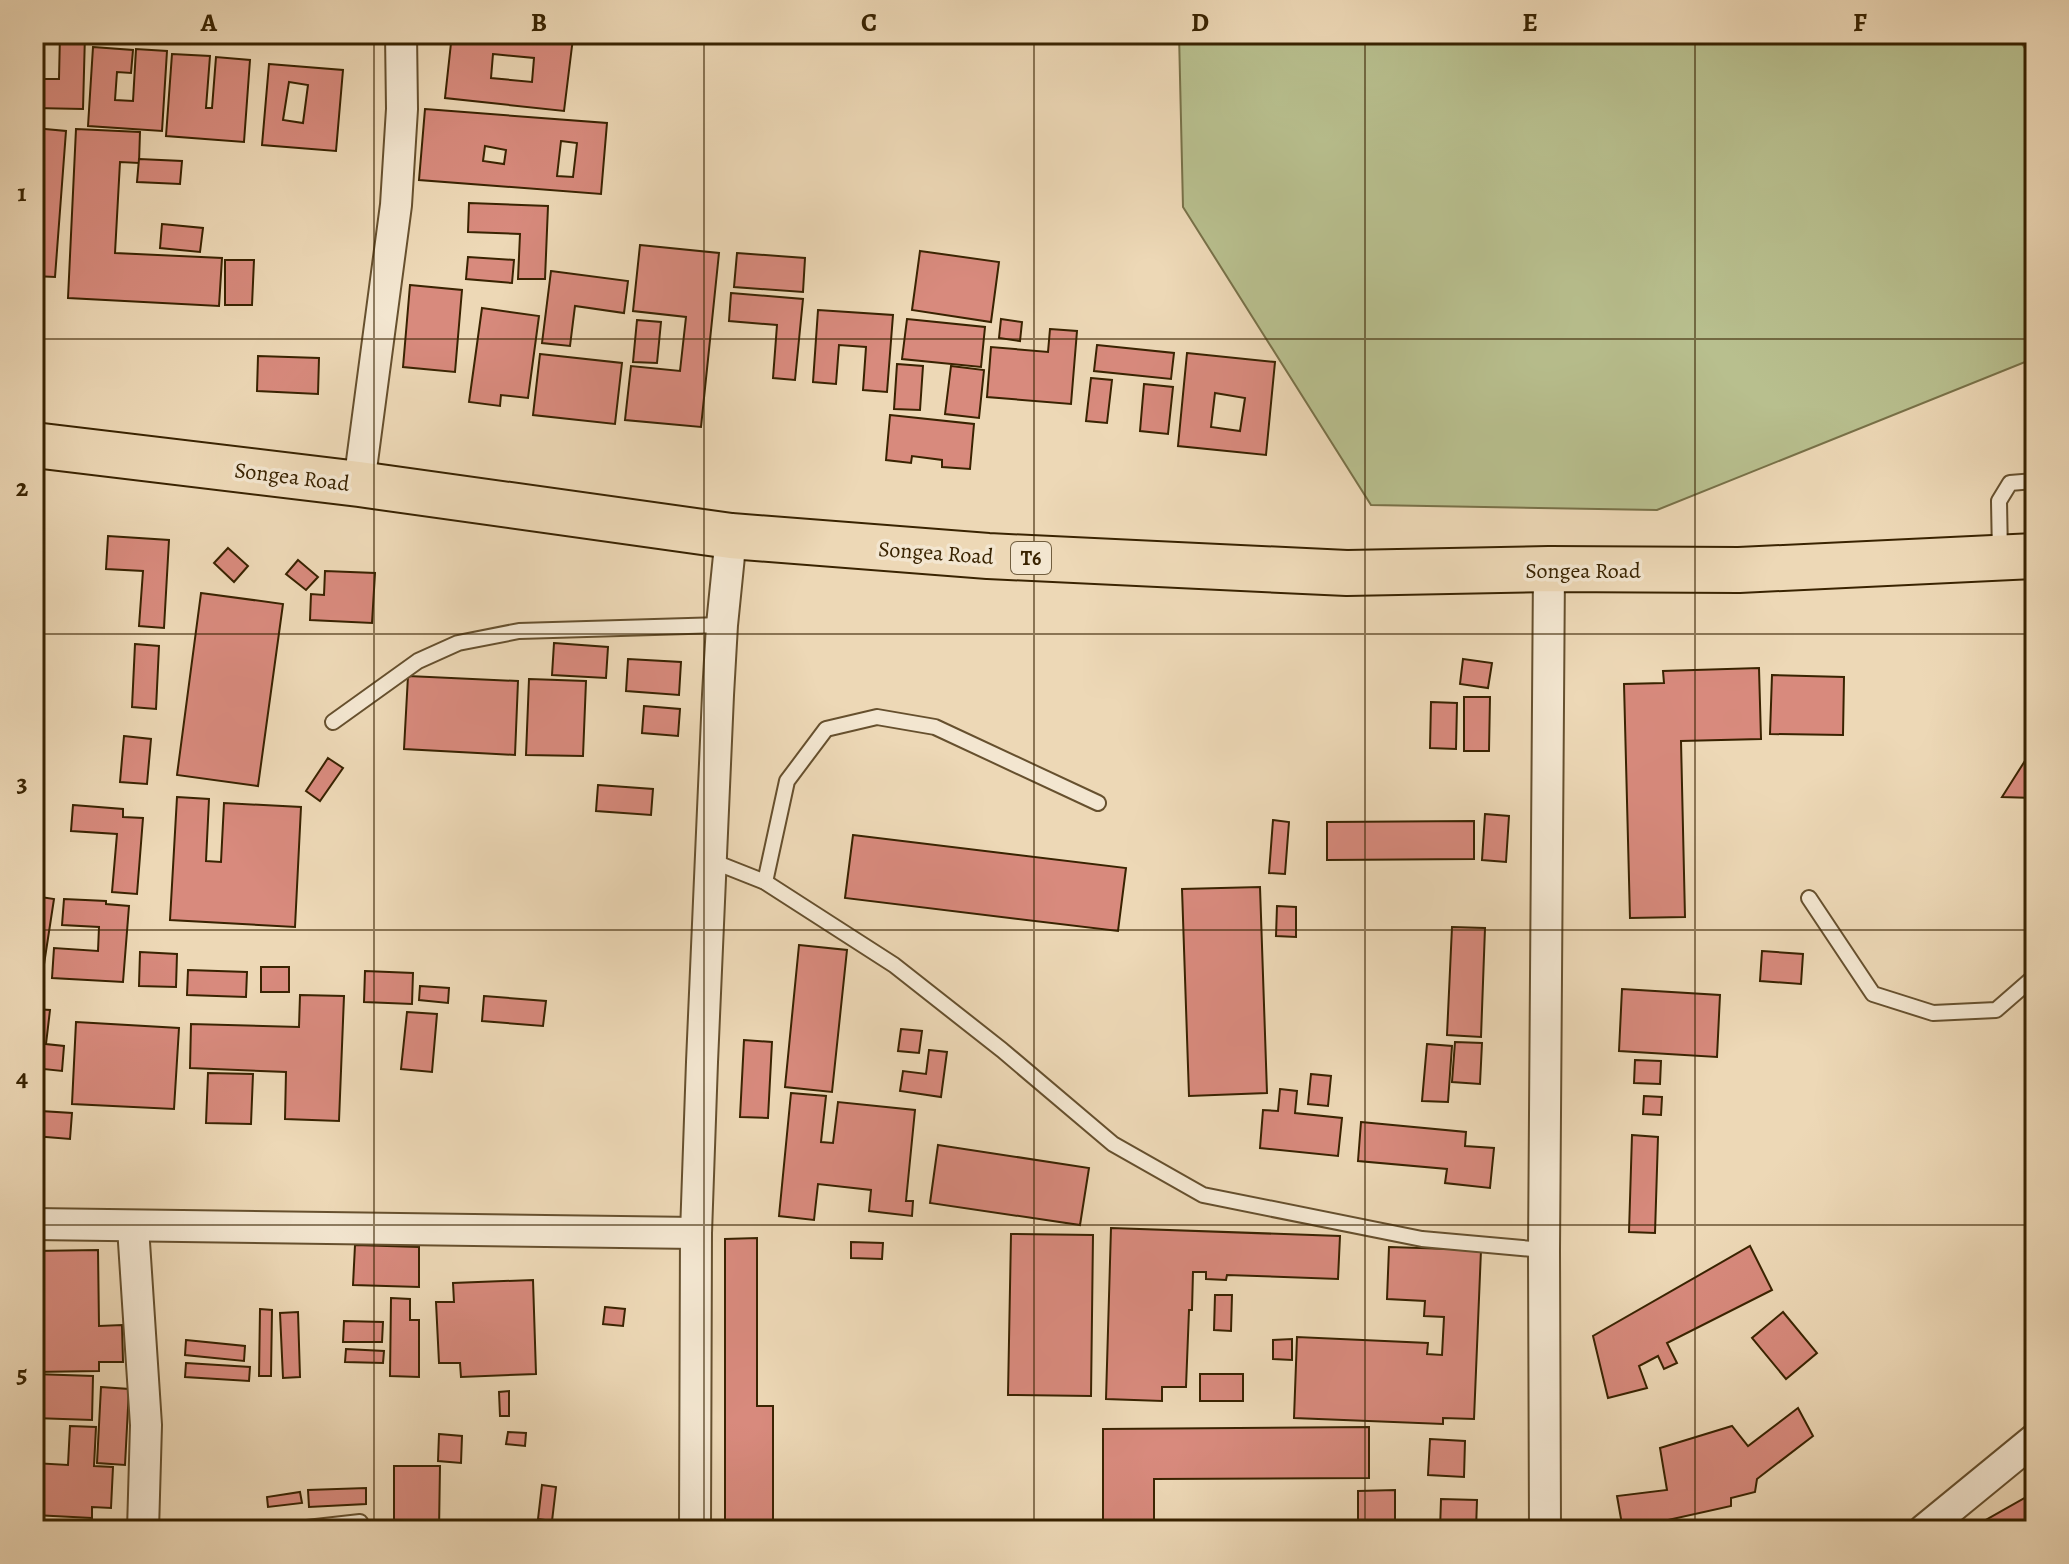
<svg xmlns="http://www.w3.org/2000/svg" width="2069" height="1564" viewBox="0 0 2069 1564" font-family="Alegreya,serif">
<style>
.green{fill:#b8bf8e;stroke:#787148;stroke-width:2}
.building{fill:#d88a7d;stroke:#392301;stroke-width:2;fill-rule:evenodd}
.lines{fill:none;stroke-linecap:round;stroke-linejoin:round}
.service-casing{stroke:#66502e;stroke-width:18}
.minor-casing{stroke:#66502e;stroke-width:34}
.trunk-casing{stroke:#392301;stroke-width:48}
.service{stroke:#f3e6d0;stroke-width:14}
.minor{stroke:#f3e6d0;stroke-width:30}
.trunk{stroke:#edd8b6;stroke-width:44}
.grid{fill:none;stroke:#392301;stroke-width:2;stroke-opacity:0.55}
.labels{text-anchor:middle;stroke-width:7;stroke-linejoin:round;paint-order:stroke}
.shield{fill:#f3e6d0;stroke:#715e3f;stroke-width:2}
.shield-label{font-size:20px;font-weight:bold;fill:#392301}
.street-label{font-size:22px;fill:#392301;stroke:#f3e6d0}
.neatline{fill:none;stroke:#392301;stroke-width:3}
.grid-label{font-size:26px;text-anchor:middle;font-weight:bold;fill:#392301}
</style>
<rect width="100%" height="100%" fill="#edd8b6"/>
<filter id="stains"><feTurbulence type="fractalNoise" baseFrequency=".0025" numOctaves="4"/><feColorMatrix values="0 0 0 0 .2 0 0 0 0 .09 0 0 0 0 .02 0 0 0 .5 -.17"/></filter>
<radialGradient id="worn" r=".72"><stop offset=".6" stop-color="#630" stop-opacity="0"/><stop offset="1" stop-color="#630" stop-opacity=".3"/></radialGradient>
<!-- green -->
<path class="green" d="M1179,34H2015L2035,63V358L1657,510L1371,505L1183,207Z"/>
<!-- building -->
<g class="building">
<path d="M60,34H85L83,109L34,108V79H59Z"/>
<path d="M452,34H531L573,38L564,111L445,98ZM493,54L534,58L532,82L491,78Z"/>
<path d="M93,47L133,50L131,73L117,72L115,100L133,101L136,49L167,51L162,131L88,126Z"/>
<path d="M172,54L210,56L206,108H212L216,57L250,60L244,142L166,136Z"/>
<path d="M269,64L343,70L336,151L262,145ZM289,82L308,85L303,123L283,120Z"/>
<path d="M425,109L607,123L601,194L419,180ZM561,141L577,143L573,177L557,176ZM485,146L506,150L504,164L483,161Z"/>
<path d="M34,128L66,131L55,277L34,276Z"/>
<path d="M76,129L140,132L139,163L120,162L115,253L222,258L219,306L68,298Z"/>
<path d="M139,159L182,161L180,184L137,182Z"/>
<path d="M469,203L548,206L545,279H518L520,234L468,232Z"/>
<path d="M162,224L203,228L200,252L160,248Z"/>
<path d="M640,245L719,253L701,427L625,420L631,366L680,371L686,317L633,311Z"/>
<path d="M920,251L999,262L991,322L912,310Z"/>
<path d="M737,253L805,258L803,292L734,287Z"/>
<path d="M468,257L514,260L512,283L466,279Z"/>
<path d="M225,260H254L252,305H225Z"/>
<path d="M551,271L628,281L624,313L575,306L570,346L542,343Z"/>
<path d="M410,285L462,290L455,372L403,367Z"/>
<path d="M731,293L803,299L795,380L773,378L777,325L729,321Z"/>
<path d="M482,308L539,316L528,398L501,395L500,406L469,402Z"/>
<path d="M818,310L893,315L887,392L863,390L866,347L839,345L836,384L813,382Z"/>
<path d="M907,319L985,327L981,367L902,359Z"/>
<path d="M1001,319L1022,322L1020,341L999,338Z"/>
<path d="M637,320L661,322L657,363L633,362Z"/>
<path d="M1050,329L1077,331L1071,404L987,397L991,347L1048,352Z"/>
<path d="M1097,345L1174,353L1171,379L1094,371Z"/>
<path d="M1187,353L1275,362L1266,455L1178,446ZM1215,393L1245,398L1240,431L1211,427Z"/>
<path d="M540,354L622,363L615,424L533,415Z"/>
<path d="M258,356L319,358L318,394L257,391Z"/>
<path d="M897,364L923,366L920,410L894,409Z"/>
<path d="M951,366L984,370L979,418L945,414Z"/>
<path d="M1091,378L1112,380L1107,423L1086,421Z"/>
<path d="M1144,384L1173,387L1168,434L1140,431Z"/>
<path d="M890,415L974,424L970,469L942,467V460L912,456L911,463L886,460Z"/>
<path d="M108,536L169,540L164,628L139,626L143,571L106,569Z"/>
<path d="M228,548L248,566L234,582L214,563Z"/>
<path d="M298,560L318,577L306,590L286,574Z"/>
<path d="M325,571L375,573L372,623L310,620L311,594L324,595Z"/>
<path d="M201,593L283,604L258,786L177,775Z"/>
<path d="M554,643L608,647L606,678L552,675Z"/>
<path d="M135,644L159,646L156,709L132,707Z"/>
<path d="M628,659L681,662L679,695L626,691Z"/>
<path d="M1463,659L1492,663L1488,688L1460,684Z"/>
<path d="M1759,668L1761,739L1681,741L1685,917L1630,918L1624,684L1664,683L1663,671Z"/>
<path d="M1772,675L1844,677L1843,735L1770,734Z"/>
<path d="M408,676L518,681L515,755L404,749Z"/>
<path d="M529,679L586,681L583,756L526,755Z"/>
<path d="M1464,697H1490L1489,751H1464Z"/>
<path d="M1431,702L1457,703L1456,749L1430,748Z"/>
<path d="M644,706L680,709L678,736L642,733Z"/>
<path d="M124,736L151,739L147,784L120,782Z"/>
<path d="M2035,745V798L2002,797Z"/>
<path d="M328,758L343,768L320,801L306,791Z"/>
<path d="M598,785L653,789L651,815L596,811Z"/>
<path d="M177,797L209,799L206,861L221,862L224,803L301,807L295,927L170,920Z"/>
<path d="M73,805L123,809V817L143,818L137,894L112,892L117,834L71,831Z"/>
<path d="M1485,814L1509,816L1506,862L1482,860Z"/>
<path d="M1273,820L1289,822L1285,874L1269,873Z"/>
<path d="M1474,821V859L1327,860V822Z"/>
<path d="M853,835L1126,868L1118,931L845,898Z"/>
<path d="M1260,887L1267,1093L1189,1096L1182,889Z"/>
<path d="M34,896L54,899L43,971L34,970Z"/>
<path d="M64,899L106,901V904L129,906L123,982L52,978L54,948L98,951L99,927L62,925Z"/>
<path d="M1277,906L1296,907V937L1276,936Z"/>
<path d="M1452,927L1485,928L1481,1037L1447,1035Z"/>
<path d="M799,945L847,950L832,1092L785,1087Z"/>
<path d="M1762,951L1803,954L1801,984L1760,981Z"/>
<path d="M140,952L177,954L176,987L139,986Z"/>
<rect x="261" y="967" width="28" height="25"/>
<path d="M188,970L247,972L246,997L187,995Z"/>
<path d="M365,971L413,973L412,1004L364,1002Z"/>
<path d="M420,986L449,988L448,1003L419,1000Z"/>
<path d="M1622,989L1720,995L1717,1057L1619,1051Z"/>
<path d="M300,995L344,996L339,1121L285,1119L286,1072L190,1068L191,1024L299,1027Z"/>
<path d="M484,996L546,1001L543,1026L482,1021Z"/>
<path d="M34,1009L50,1010L46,1044L64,1046L62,1071L44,1069L41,1111L72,1113L70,1139L34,1136Z"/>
<path d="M407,1012L437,1014L432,1072L401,1069Z"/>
<path d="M76,1022L179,1028L174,1109L72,1104Z"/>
<path d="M901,1029L922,1031L919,1053L898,1051Z"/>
<path d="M744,1040L772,1042L768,1118L740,1117Z"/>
<path d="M1455,1042L1482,1043L1480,1084L1452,1082Z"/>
<path d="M1427,1044L1452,1046L1448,1102L1422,1101Z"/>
<path d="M929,1050L947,1052L941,1097L900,1091L903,1071L926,1074Z"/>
<path d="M1635,1060L1661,1061L1660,1084L1634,1083Z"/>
<path d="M208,1073L253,1074L251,1124L206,1123Z"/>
<path d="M1311,1074L1331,1076L1328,1106L1308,1104Z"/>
<path d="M1280,1089L1297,1091L1295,1113L1342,1118L1338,1156L1260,1148L1263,1110L1278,1111Z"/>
<path d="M791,1093L826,1096L821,1142L833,1143L838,1102L915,1110L906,1201H913L912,1216L869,1211L871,1190L818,1184L814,1220L779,1216Z"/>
<path d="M1644,1096L1662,1097L1661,1115L1643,1114Z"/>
<path d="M1361,1122L1466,1132L1465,1146L1494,1148L1490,1188L1445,1183L1447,1169L1358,1161Z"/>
<path d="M1632,1135L1658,1137L1655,1233L1629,1232Z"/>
<path d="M938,1145L1089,1168L1080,1225L930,1203Z"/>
<path d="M1111,1228L1340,1236L1338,1279L1227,1275L1226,1280L1206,1279V1272H1193L1192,1310H1189L1186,1387H1162V1401L1106,1399Z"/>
<path d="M1011,1234L1093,1235L1091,1396L1008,1395Z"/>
<path d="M757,1238V1406H773V1530H725V1239Z"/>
<path d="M851,1242L883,1243L882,1259L851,1258Z"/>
<path d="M355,1245L419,1247V1287L353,1285Z"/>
<path d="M1750,1246L1772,1290L1667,1343L1677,1363L1664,1369L1658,1356L1639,1366L1647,1388L1608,1398L1593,1336Z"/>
<path d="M1389,1247L1481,1250L1474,1419L1443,1418V1424L1294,1418L1297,1337L1428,1343L1427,1354L1442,1355L1444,1317L1424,1316L1425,1301L1387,1299Z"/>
<path d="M98,1250L99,1326L122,1325L123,1362H99V1371L34,1372V1251Z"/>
<path d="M533,1280L536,1374L461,1377L460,1363H439L436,1302H454L453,1283Z"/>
<path d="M1215,1295H1232L1231,1331L1214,1330Z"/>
<path d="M391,1298L410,1299V1320H419V1377L390,1376Z"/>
<path d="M605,1307L625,1309L623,1326L603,1324Z"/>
<path d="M260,1309L272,1310L271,1376H259Z"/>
<path d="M298,1312L300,1377L283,1378L280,1313Z"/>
<path d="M1783,1312L1817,1353L1786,1379L1752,1338Z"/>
<path d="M344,1321L383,1322L382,1342H343Z"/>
<path d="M1292,1339V1360L1273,1359V1340Z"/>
<path d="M186,1340L245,1346L244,1361L185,1355Z"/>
<path d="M346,1349L384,1351L383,1363L345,1362Z"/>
<path d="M186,1363L250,1367L249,1381L185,1377Z"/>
<path d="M34,1374L93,1376L92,1420L34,1418Z"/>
<rect x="1200" y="1374" width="43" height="27"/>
<path d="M101,1387L129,1389L125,1465L97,1463Z"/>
<path d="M509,1391V1416H500L499,1392Z"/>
<path d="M1798,1408L1813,1436L1757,1479L1755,1492L1731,1498V1506L1623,1530L1617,1496L1667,1490L1660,1448L1732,1426L1748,1446Z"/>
<path d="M70,1426L96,1427L94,1466L113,1467L111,1508L92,1507V1518L34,1515V1463L68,1465Z"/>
<path d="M1369,1427V1478L1154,1479V1530H1103V1429Z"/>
<path d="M508,1432L526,1433L525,1446L506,1444Z"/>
<path d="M439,1434L462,1436L461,1463L438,1461Z"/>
<path d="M1430,1439L1465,1441L1464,1477L1428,1475Z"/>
<path d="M394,1466H440L439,1530H394Z"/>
<path d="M542,1485L556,1487L552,1521L538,1519Z"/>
<path d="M366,1488V1504L309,1507L308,1490Z"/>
<path d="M1395,1490V1530H1358V1491Z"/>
<path d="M300,1492L302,1503L268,1507L267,1497Z"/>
<path d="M2035,1492V1521L2020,1529L2018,1524L2008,1530H1968Z"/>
<path d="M1441,1499L1477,1500L1476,1530H1440Z"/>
</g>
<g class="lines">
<defs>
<g id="service">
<path d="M2000,555L1999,501L2010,483L2035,481"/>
<path d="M333,722L418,661L458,643L519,631L722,625"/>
<path d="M712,861L765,882L894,965L1002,1050L1113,1144L1203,1195L1422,1239L1544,1250"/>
<path d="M765,882L787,781L826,729L877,717L935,727L1098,803"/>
<path d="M1809,898L1873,994L1933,1013L1996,1010L2035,976"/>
<path d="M289,1530L360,1522"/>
</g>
<g id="minor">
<path d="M359,484L396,205L402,109L401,34"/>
<path d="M34,1224L696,1233"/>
<path d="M133,1227L146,1425L143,1530"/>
<path d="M695,1530L696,1233L702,1062L718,695L722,625L731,536"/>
<path d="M1545,1530L1544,1250L1549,569"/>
<path d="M1924,1530L2035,1439"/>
</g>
<path id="trunk" d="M34,445L359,484L731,536L988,556L1347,573L1549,569L1739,570L2035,556"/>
</defs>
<!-- service casing -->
<use href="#service" class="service-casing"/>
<!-- minor casing -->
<use href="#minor" class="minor-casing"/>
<!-- trunk casing -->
<use href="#trunk" class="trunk-casing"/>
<!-- service -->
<use href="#service" class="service"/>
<!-- minor -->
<use href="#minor" class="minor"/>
<!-- trunk -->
<use href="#trunk" class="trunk"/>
</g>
<!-- grid -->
<path class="grid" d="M374,34V1530M704,34V1530M1034,34V1530M1365,34V1530M1695,34V1530M34,339H2035M34,634H2035M34,930H2035M34,1225H2035"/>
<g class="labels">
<!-- shield labels -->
<rect class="shield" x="1011" y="542" width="40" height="32" rx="6"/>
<g class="shield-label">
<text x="1031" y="565">T6</text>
</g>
<!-- street labels -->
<g class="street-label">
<text transform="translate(292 476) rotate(7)" y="8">Songea Road</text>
<text transform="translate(936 552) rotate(4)" y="8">Songea Road</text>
<text x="1583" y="578">Songea Road</text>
</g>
</g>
<!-- margin -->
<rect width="2069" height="1564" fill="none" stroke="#edd8b6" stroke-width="88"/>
<rect x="44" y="44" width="1981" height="1476" class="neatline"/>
<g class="grid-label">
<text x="209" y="31">A</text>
<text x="539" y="31">B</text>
<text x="869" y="31">C</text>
<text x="1200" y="31">D</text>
<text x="1530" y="31">E</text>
<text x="1860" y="31">F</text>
<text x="22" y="201">1</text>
<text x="22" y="496">2</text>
<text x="22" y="791">3</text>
<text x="22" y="1086">4</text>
<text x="22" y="1382">5</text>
</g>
<rect width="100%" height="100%" filter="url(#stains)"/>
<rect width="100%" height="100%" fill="url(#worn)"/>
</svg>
